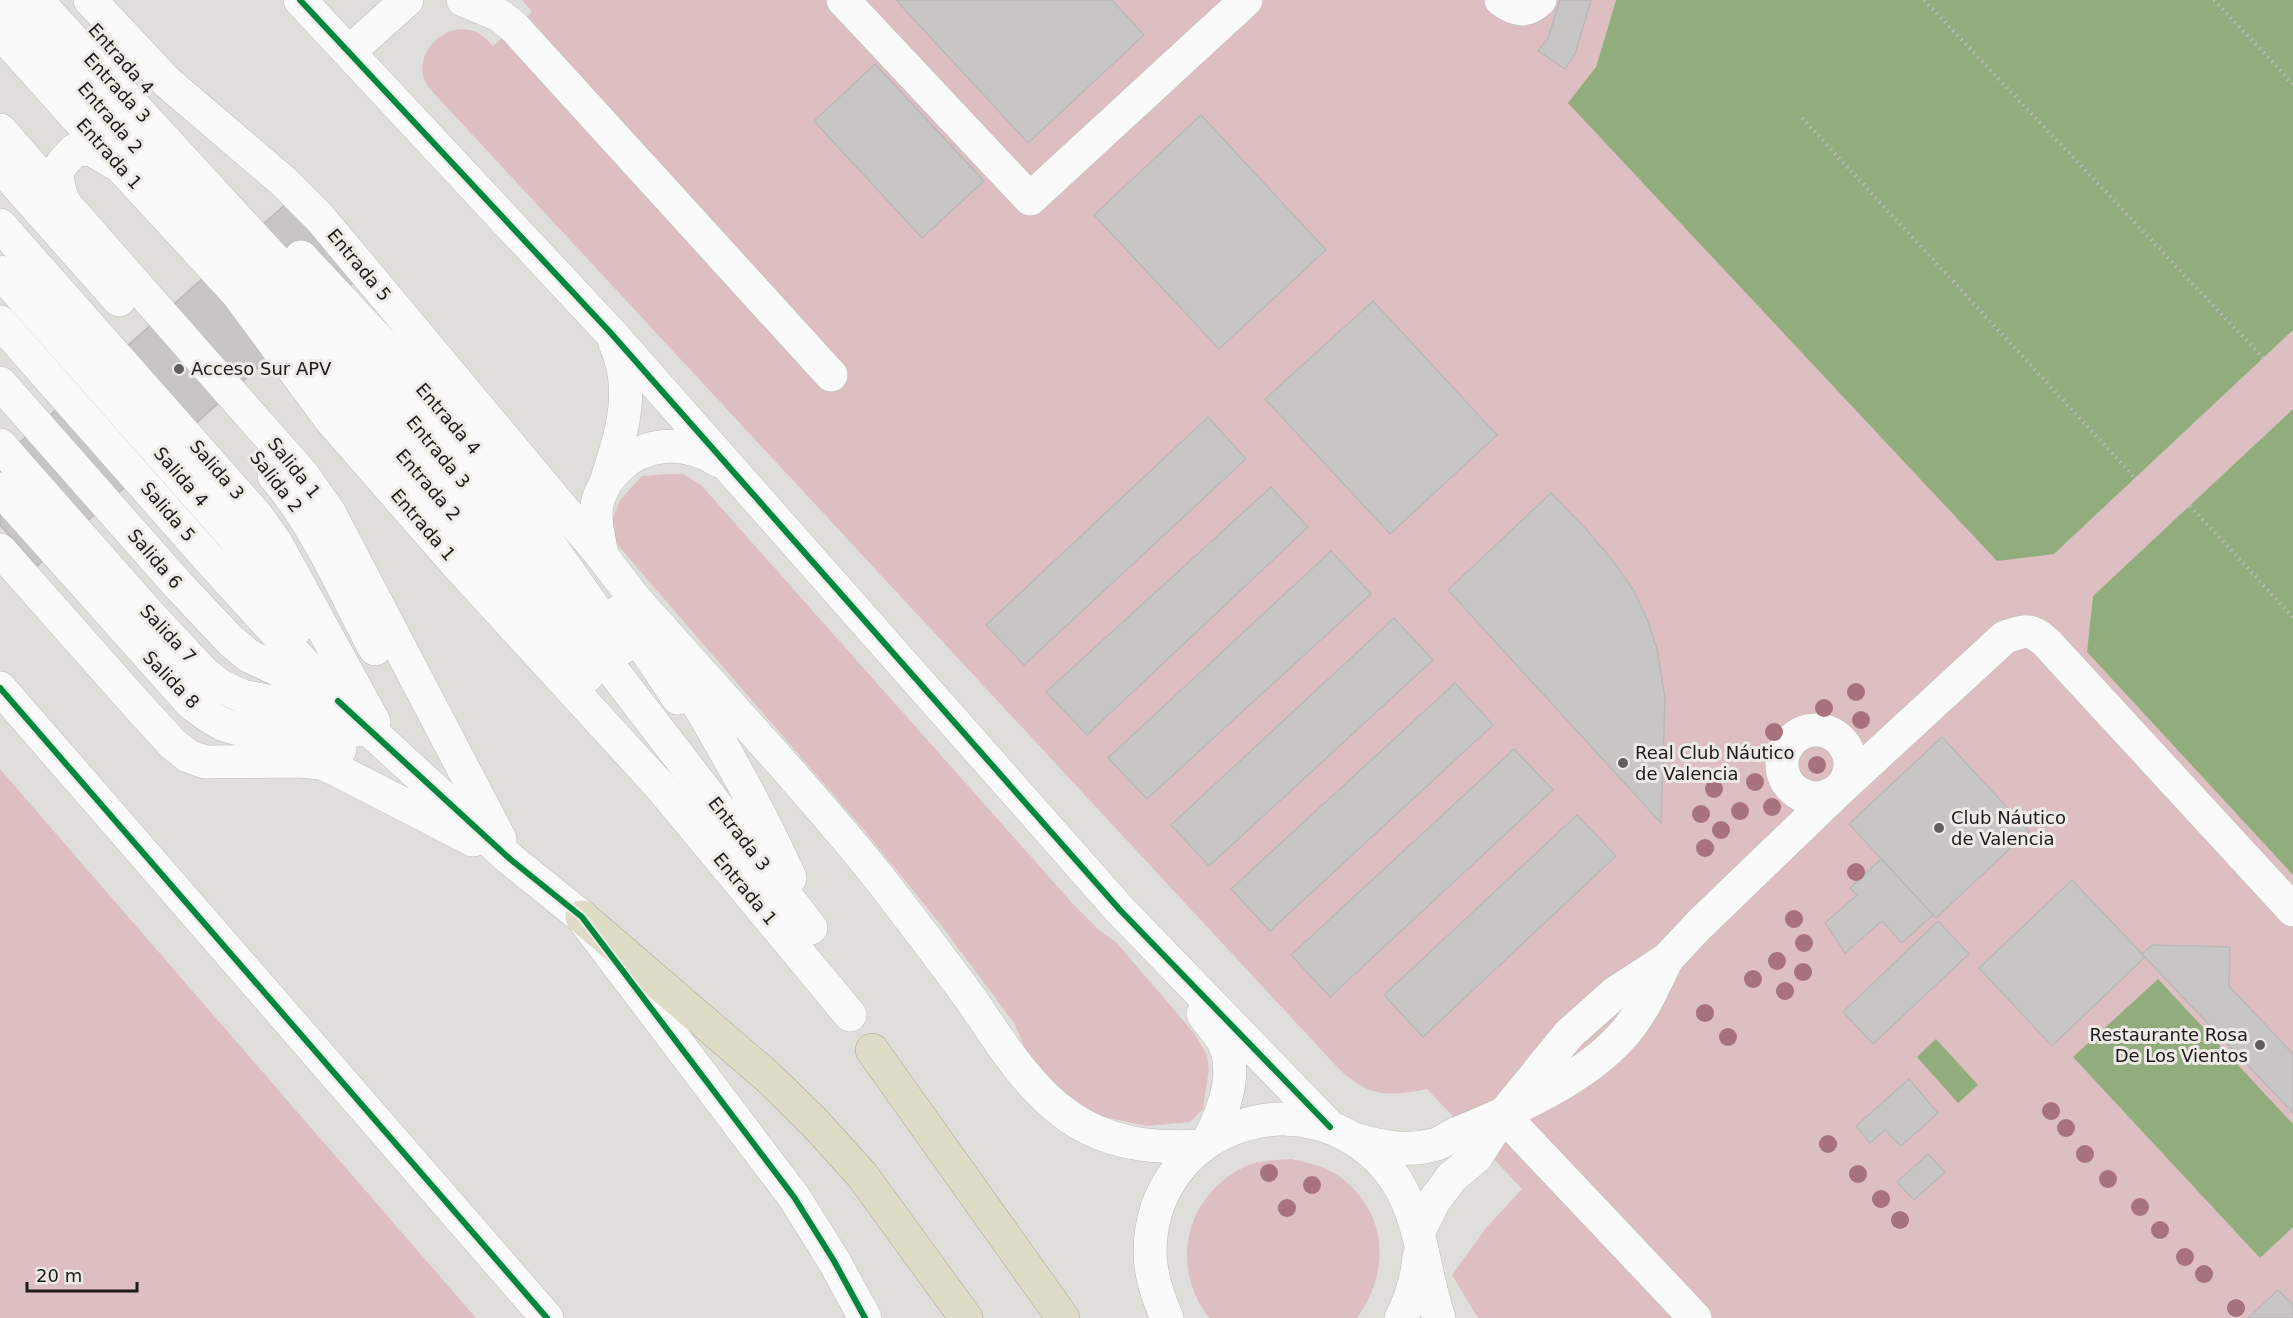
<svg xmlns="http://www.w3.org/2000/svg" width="2293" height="1318" viewBox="0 0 2293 1318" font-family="'DejaVu Sans',sans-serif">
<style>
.green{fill:#ddbfc1}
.water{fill:#91ac7d}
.building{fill:#c8c6c4;stroke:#bab8b6;stroke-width:1.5}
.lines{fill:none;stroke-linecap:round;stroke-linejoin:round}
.minor-casing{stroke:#bcbab8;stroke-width:34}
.highway-casing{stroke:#a8a48d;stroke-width:34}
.path{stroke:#bdbcbc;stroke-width:4;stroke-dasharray:1.5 4.5;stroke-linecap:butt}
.minor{stroke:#fafafa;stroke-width:33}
.highway{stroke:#dedbc7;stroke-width:33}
.cycleway-casing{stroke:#eeebe7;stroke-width:10}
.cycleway{stroke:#00873e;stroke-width:6}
.tree{fill:#a7717e}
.poi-dot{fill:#615f5e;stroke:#eeebe7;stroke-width:2}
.labels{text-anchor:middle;stroke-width:6;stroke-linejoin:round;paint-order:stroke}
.street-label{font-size:18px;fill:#1d1b1a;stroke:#eeebe7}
.poi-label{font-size:18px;fill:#1d1b1a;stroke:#eeebe7;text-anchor:start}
</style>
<rect width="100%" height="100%" fill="#e0dedb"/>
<!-- green -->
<g class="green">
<path d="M522,0H1616L1596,67L2054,554L2293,330V409L2093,596L2087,652L2293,875V1318H1478L1452,1275L1486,1228L1522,1189L1427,1089C1388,1097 1369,1097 1339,1069L429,88C427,84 424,80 423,75C418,50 444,24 470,30C480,32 486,39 493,46L532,12Z"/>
<path d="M667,474H683L701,485L1073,904L1099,930L1116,942L1194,1033L1207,1055L1209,1069L1203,1109L1190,1122L1147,1126L1094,1115L1059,1093L1028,1055L1014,1023L941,925L864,830L615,542L611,524L620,500L642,476Z"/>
<path d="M0,769L476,1318H0Z"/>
<path d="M1292,1159C1308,1163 1325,1166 1339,1176C1388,1212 1391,1271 1357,1318H1209C1170,1267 1184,1199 1242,1168C1257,1160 1275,1160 1292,1159Z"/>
</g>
<!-- water -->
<g class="water">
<path d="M1616,0H2293V330L2054,554L1997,561L1568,103L1596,67Z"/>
<path d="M2293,409V875L2087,652L2093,596Z"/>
<path d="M2158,979L2293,1124V1227L2260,1258L2073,1057Z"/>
<path d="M1936,1039L1978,1085L1958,1103L1917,1057Z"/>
</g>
<!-- building -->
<g class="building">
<path d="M896,0H1112L1144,35L1028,143Z"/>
<path d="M1560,0H1591L1575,54L1565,69L1538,51L1548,38Z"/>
<path d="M875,64L984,181L922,238L814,121Z"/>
<path d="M1201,115L1326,250L1219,349L1094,215Z"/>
<path d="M289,201L358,278L37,566L0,525V460Z"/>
<path d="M1373,301L1497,435L1390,534L1265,399Z"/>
<path d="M1208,417L1246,459L1024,665L986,625Z"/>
<path d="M1271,487L1308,527L1087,735L1046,692Z"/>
<path d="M1551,493L1586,529L1613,561L1634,591L1647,619L1657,649L1665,698L1661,823L1448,590Z"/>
<path d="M1331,551L1371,594L1147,799L1108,758Z"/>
<path d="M1394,618L1433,660L1209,866L1171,825Z"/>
<path d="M1455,683L1493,725L1270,931L1231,889Z"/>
<path d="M1942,737L2029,831L1936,918L1849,824Z"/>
<path d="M1514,749L1553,790L1330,997L1291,955Z"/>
<path d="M1577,815L1616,856L1423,1037L1384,995Z"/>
<path d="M1881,859L1933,915L1902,943L1882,921L1845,953L1825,923L1857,895L1850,888Z"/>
<path d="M2072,880L2145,957L2052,1046L1979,968Z"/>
<path d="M1938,921L1969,954L1873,1044L1843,1012Z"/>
<path d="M2152,945L2230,947L2229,986L2293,1054V1113L2142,954Z"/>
<path d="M1909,1079L1938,1113L1901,1146L1885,1130L1870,1143L1856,1126Z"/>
<path d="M1928,1154L1945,1172L1914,1200L1897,1182Z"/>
<path d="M2278,1290L2293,1305V1318H2248Z"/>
</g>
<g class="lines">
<defs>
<g id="minor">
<path d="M7,0L141,152L255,276L341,385L477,543L587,676"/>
<path d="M90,0L167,82L283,181L320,218L602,556L635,599C684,653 732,707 780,761C814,800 848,838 880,879C910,918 941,958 970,998C999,1040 1026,1086 1068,1116C1108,1144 1154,1149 1201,1146"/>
<path d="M300,0L609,331L1120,910L1330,1127"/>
<path d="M463,0L499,15L514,27L831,375"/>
<path d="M843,0L1030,199L1246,0"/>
<path d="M1501,0C1516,11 1526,13 1540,0"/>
<path d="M40,4L274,259L506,532L811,928"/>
<path d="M0,32L119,165L237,293L330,419L453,560L660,786L850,1015"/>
<path d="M349,52L407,0"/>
<path d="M0,130L303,475L329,512L500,839"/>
<path d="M0,166L119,300"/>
<path d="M64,204C55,174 52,172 75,150L91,149L114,163"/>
<path d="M0,225L257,516L276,543L374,722"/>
<path d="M301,257L389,351L520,502L622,648"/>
<path d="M0,272L234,537L250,559L295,630"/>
<path d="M0,322L209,559L338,701L510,859L582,917L794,1197L834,1261L865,1318"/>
<path d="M0,383L179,586L231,641L249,656L319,689"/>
<path d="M0,445L148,613L204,673L219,685L242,696L315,711L341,721L358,730"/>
<path d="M274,476C316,524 345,593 375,649"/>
<path d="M607,480C613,474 619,466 627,460C656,440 691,443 719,461"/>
<path d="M0,489L191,703C203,712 216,723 231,727C267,736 305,735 340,749"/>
<path d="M0,550L139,707L173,744L188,756L205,762L299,761L321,763L339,771L473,840"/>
<path d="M602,556C599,537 593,519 598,500C600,493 605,486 607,479C622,432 636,390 615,343"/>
<path d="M620,611L678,698"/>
<path d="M675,665C716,734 757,804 790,878"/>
<path d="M0,688L547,1318"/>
<circle cx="1816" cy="764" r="34"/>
<path d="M1203,1014C1209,1023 1218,1032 1223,1041C1239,1072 1223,1113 1208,1141"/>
<path d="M1503,1115L1695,1318"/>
<path d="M1357,1140C1382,1147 1407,1152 1433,1145C1442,1143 1450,1136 1458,1133C1512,1111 1583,1080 1622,1036C1642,1014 1653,988 1666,961"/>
<path d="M1418,1233L1434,1201L1452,1177L1476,1157L1503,1115L1569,1034L1615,993L1667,959L1699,925L1840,789L2005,637C2025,631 2029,627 2046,642L2293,910"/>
<path d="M1167,1318C1158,1297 1150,1275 1150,1252C1151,1125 1306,1073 1387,1168C1422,1209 1422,1269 1439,1318"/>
<path d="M1401,1318C1411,1299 1417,1279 1419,1257"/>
</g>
<g id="highway">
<path d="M582,917L768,1077L815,1123L862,1175L966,1318"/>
<path d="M872,1050L1063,1318"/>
</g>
</defs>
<!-- minor casing -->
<use href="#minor" class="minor-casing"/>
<!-- highway casing -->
<use href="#highway" class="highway-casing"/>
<!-- path -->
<g class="path">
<path d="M1924,0L2263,358"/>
<path d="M2214,0L2293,84"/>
<path d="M1802,118L2135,478"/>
<path d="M2190,506L2293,617"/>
</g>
<!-- minor -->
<use href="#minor" class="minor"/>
<!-- highway -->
<use href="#highway" class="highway"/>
<defs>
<g id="cycleway">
<path d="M300,0L609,331L1120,910L1330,1127"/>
<path d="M0,688L547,1318"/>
<path d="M338,701L510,859L582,917L794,1197L834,1261L865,1318"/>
</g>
</defs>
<!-- cycleway casing -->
<use href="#cycleway" class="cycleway-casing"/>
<!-- cycleway -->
<use href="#cycleway" class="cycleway"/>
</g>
<!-- trees -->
<g class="tree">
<circle cx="1856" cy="692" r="9"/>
<circle cx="1824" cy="708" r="9"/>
<circle cx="1861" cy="720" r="9"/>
<circle cx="1774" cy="732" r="9"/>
<circle cx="1817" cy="765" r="9"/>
<circle cx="1755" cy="782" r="9"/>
<circle cx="1714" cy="789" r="9"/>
<circle cx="1772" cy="807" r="9"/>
<circle cx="1740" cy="811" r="9"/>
<circle cx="1701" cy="814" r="9"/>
<circle cx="1721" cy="830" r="9"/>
<circle cx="1705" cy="848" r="9"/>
<circle cx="1856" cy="872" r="9"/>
<circle cx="1794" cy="919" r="9"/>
<circle cx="1804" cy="943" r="9"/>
<circle cx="1777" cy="961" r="9"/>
<circle cx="1803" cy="972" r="9"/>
<circle cx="1753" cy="979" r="9"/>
<circle cx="1785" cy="991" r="9"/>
<circle cx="1705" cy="1013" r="9"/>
<circle cx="1728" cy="1037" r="9"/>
<circle cx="2051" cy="1111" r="9"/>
<circle cx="2066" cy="1128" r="9"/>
<circle cx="1828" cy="1144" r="9"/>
<circle cx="2085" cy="1154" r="9"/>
<circle cx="1269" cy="1173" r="9"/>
<circle cx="1858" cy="1174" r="9"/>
<circle cx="2108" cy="1179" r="9"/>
<circle cx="1312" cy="1185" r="9"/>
<circle cx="1881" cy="1199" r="9"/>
<circle cx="2140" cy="1207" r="9"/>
<circle cx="1287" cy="1208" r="9"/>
<circle cx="1900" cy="1220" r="9"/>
<circle cx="2160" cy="1230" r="9"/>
<circle cx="2185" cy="1257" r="9"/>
<circle cx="2204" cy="1274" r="9"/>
<circle cx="2236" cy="1308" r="9"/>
</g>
<!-- markers -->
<g class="poi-dot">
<circle cx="179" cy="369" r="6"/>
<circle cx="1623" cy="763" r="6"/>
<circle cx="1939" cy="828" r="6"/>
<circle cx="2260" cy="1045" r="6"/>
</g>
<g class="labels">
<!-- street labels -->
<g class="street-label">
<text transform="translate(121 59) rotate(48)" y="6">Entrada 4</text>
<text transform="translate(117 88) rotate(47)" y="6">Entrada 3</text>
<text transform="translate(110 118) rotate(49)" y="6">Entrada 2</text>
<text transform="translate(109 154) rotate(48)" y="6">Entrada 1</text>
<text transform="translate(359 265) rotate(50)" y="6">Entrada 5</text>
<text transform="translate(448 419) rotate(49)" y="6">Entrada 4</text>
<text transform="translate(438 452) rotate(50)" y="6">Entrada 3</text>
<text transform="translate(294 468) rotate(51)" y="6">Salida 1</text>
<text transform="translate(217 470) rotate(49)" y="6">Salida 3</text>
<text transform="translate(181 477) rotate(49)" y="6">Salida 4</text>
<text transform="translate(276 482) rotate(52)" y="6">Salida 2</text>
<text transform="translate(428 485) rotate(49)" y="6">Entrada 2</text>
<text transform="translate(168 512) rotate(49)" y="6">Salida 5</text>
<text transform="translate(423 525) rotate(49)" y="6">Entrada 1</text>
<text transform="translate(155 559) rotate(49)" y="6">Salida 6</text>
<text transform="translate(168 634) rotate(47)" y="6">Salida 7</text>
<text transform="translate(171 680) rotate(46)" y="6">Salida 8</text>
<text transform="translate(739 834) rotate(52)" y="6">Entrada 3</text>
<text transform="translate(745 889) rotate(50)" y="6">Entrada 1</text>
</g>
<!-- poi labels -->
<g class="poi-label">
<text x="191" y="375">Acceso Sur APV</text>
<text x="1635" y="759">Real Club Náutico<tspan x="1635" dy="21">de Valencia</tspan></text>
<text x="1951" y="824">Club Náutico<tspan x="1951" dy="21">de Valencia</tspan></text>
<text x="2248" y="1041" text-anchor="end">Restaurante Rosa<tspan x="2248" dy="21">De Los Vientos</tspan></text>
</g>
</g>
<!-- scale -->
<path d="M27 1282v9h110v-9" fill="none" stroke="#1d1b1a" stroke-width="3"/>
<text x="36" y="1282" font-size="18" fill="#1d1b1a" stroke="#eeebe7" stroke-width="4.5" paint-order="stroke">20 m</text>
</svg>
